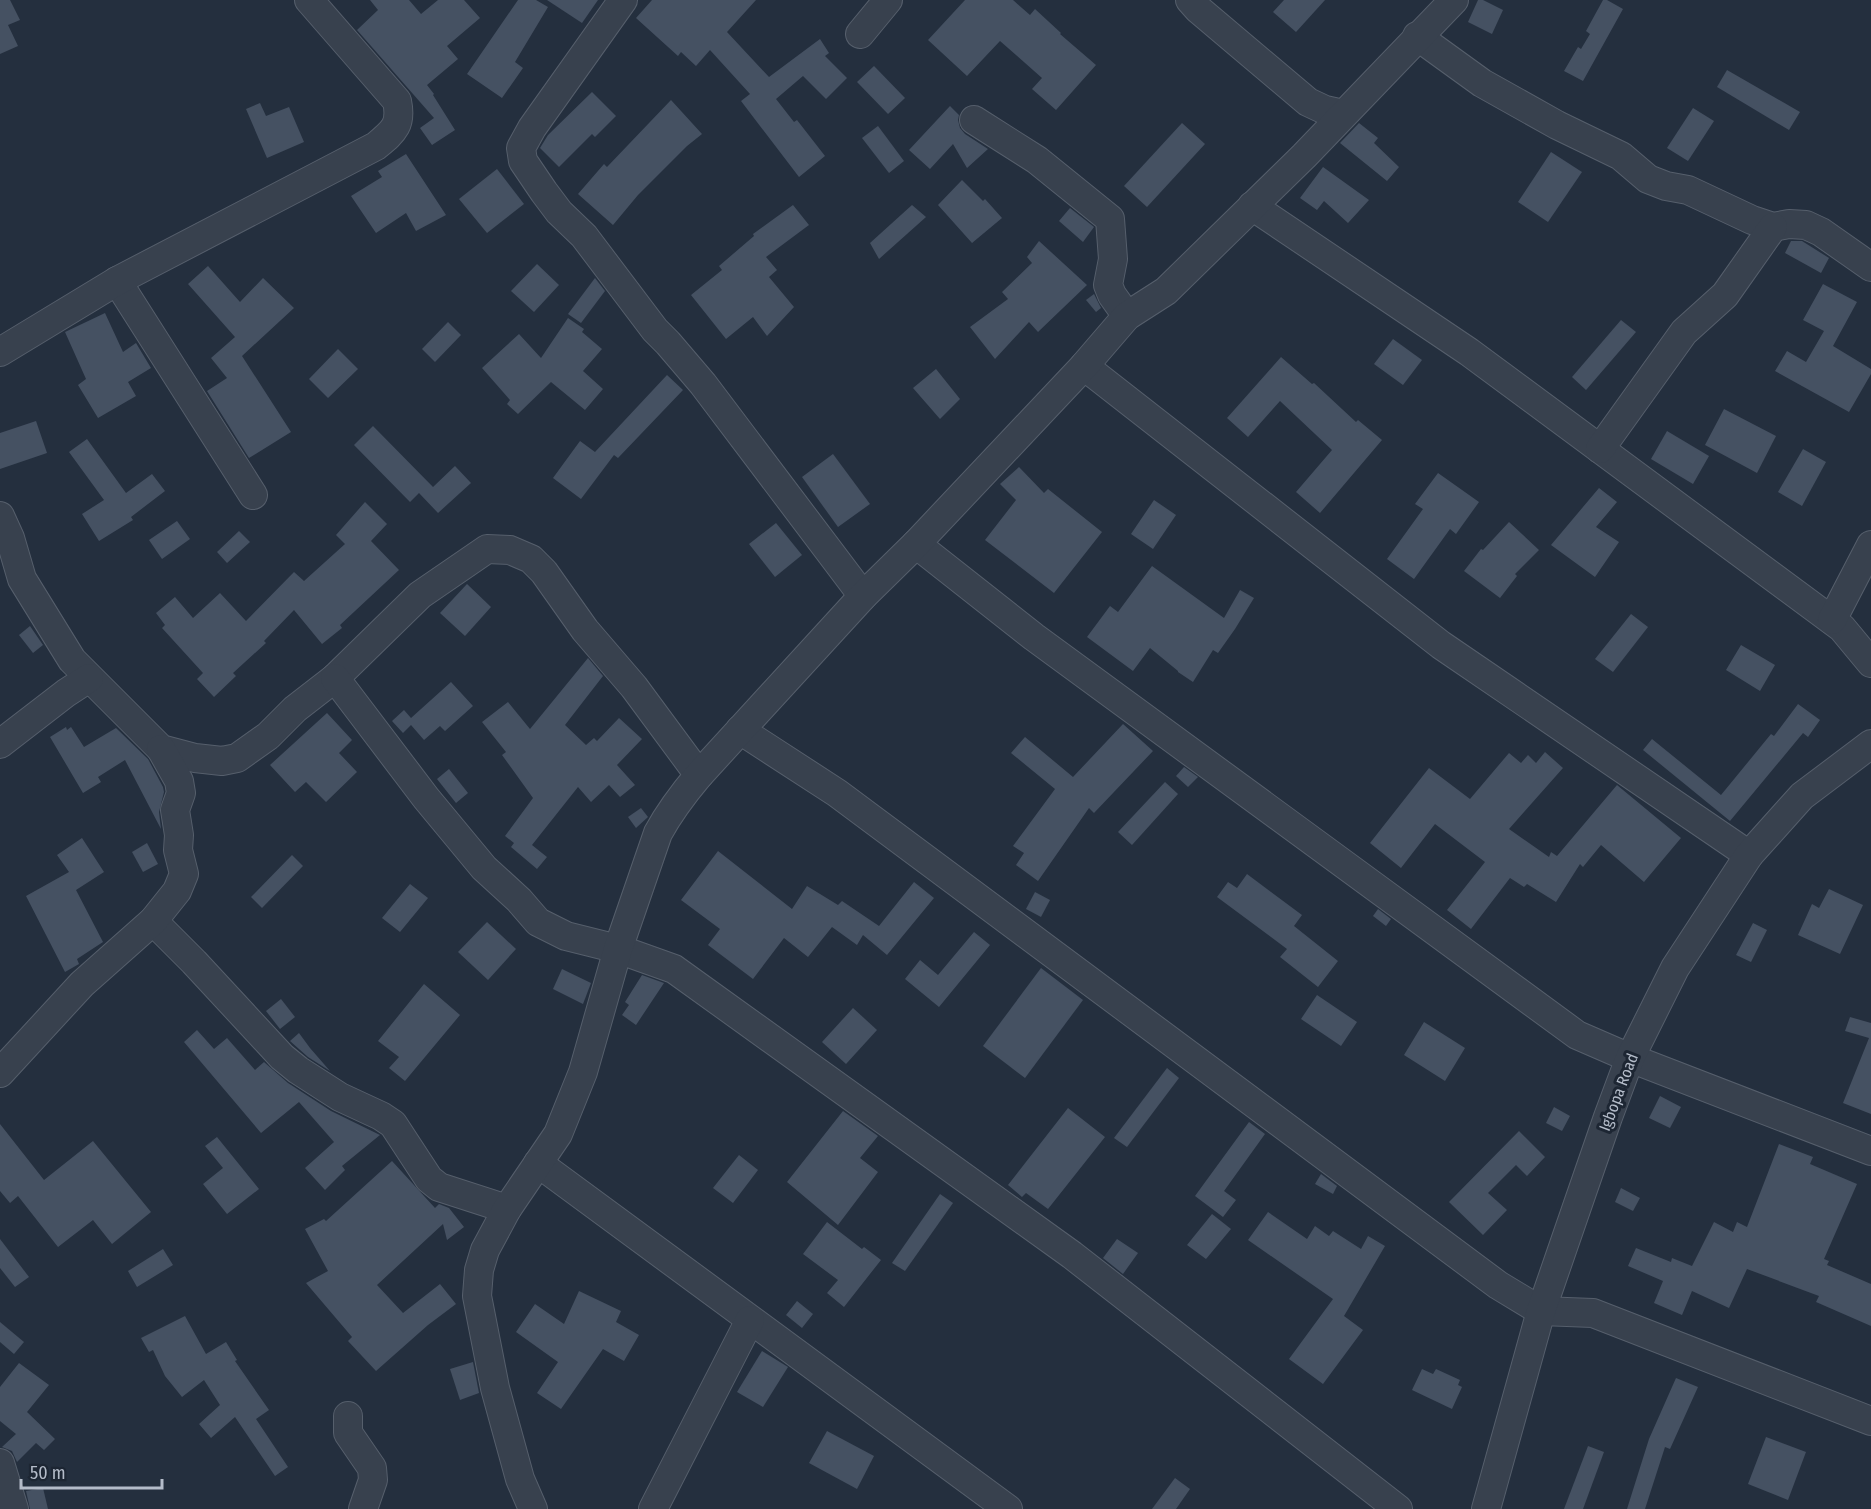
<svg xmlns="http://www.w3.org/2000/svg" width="1871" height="1509" viewBox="0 0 1871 1509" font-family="'Fira Sans Condensed',sans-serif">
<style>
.building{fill:#455162}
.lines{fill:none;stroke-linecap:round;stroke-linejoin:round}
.minor-casing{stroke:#565f6c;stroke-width:30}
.minor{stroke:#38414e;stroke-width:28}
.labels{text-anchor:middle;stroke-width:6;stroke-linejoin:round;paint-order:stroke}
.street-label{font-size:16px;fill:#b4bcc9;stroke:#1d2633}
</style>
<rect width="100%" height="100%" fill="#242f3e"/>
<!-- building -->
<g class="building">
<path d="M0,0H10L20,20L8,25L18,46L0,54Z"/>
<path d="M370,0H409L421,14L438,0H464L480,18L447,46L458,59L427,85L434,94L433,95L455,130L432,145L420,128L434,118L357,30L378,10Z"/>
<path d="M518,0H536L548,7L515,62L523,68L502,98L467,74Z"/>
<path d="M547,0H598L582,23Z"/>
<path d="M652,0H756L727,32L769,77L820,39L829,53L825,56L847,78L826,99L803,76L776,99L794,122L797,120L825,156L799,177L741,101L750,94L710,50L696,66L681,52L678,56L636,18Z"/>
<path d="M965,0H1013L1030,15L1035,9L1061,33L1060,34L1096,65L1056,110L1032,89L1042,78L1000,41L967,76L928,40Z"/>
<path d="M1284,0H1325L1296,32L1273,12Z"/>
<path d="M1478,0H1483L1503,10L1492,34L1468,22Z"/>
<path d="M1603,0H1607L1623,9L1583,81L1564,71L1578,47L1581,49L1590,34L1586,31Z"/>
<path d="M874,66L905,98L888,114L857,82Z"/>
<path d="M1727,70L1800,112L1789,130L1717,87Z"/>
<path d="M592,92L616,116L595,137L592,134L559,167L540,148L548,135Z"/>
<path d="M671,100L702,134L687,146L638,195L613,225L578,194L604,164L607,167Z"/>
<path d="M260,103L266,116L289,107L304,142L267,158L246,109Z"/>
<path d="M950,106L959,115L958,120L960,128L965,134L988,149L967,168L953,144L930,169L909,150Z"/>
<path d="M1693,108L1714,121L1688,161L1667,148Z"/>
<path d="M1182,123L1205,144L1147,207L1124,186Z"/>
<path d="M1359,123L1378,138L1374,143L1399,167L1387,181L1340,143Z"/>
<path d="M878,126L904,161L889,173L862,138Z"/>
<path d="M1551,152L1582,172L1548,222L1518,202Z"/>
<path d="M406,154L446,215L416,231L406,213L376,233L351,196L382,177L378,171Z"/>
<path d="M1323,167L1369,200L1348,223L1324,201L1317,210L1300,198Z"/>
<path d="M497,169L524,204L487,233L459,199Z"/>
<path d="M962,180L983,201L985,199L1002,218L972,243L938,205Z"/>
<path d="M793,205L809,225L766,257L777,270L769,277L794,307L767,336L753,317L726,339L691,295L722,270L719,266L754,236L753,234Z"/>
<path d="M912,205L926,217L879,259L870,243Z"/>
<path d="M1070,208L1094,227L1083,242L1059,221Z"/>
<path d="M1039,241L1087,285L1038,332L1029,322L995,359L970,327L1008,299L1002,292L1032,263L1027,257Z"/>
<path d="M1791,241H1802L1829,258L1821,273L1785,253Z"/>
<path d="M537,264L559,285L534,312L511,291Z"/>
<path d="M208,266L240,302L263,278L294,308L242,356L291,432L249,458L207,391L227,378L211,358L235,337L188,284Z"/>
<path d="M595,278L605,291L581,323L568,314Z"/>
<path d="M1823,284L1857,302L1833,346L1871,369V374L1849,412L1775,371L1787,351L1806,362L1824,331L1803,320Z"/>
<path d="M1094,294L1101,308L1096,312L1086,300Z"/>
<path d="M105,313L123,352L136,343L151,368L128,382L136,396L98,418L78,385L86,379L65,332Z"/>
<path d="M568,318L584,329L582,332L602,349L583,371L603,389L585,410L551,382L518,414L507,404L510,400L482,368L519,334L541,358Z"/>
<path d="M1621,320L1636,332L1586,390L1572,377Z"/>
<path d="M448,322L461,335L435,362L422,349Z"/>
<path d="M1393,339L1422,360L1403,385L1374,364Z"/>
<path d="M338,349L358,369L328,398L309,379Z"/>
<path d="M1281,357L1312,384L1314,383L1356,422L1358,420L1382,440L1320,513L1296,492L1332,450L1280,401L1248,437L1227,418Z"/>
<path d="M936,369L960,399L940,419L913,388Z"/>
<path d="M667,375L683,390L618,458L614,455L581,499L553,478L580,441L595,452Z"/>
<path d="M1724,409L1776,436L1757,473L1705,445Z"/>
<path d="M36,421L47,453L0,469V433Z"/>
<path d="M373,426L433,487L455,466L471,483L438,513L419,493L410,502L354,445Z"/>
<path d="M1667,431L1709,456L1693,484L1651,459Z"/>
<path d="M87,439L126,493L152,474L165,491L131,517L133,520L99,541L82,514L104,500L69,452Z"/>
<path d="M1803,449L1826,462L1802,506L1778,492Z"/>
<path d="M833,454L870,504L838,527L802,477Z"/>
<path d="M1019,467L1044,493L1048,489L1102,532L1054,593L985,540L1016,500L1000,484Z"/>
<path d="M1438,473L1479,502L1456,534L1450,529L1414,579L1387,559L1423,509L1415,504Z"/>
<path d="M1599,488L1617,502L1596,527L1619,542L1595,577L1551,545Z"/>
<path d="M1154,500L1176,515L1153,549L1131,534Z"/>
<path d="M365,502L387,524L371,541L399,570L340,625L342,628L322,644L294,610L264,641L266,643L233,673L236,676L214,697L197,679L203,673L162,628L165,625L156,613L175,597L193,618L220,593L246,621L294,572L304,581L345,544L336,535Z"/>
<path d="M177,521L190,539L162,559L149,540Z"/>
<path d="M1509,522L1539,550L1515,574L1517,576L1500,598L1464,571L1481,549L1483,550Z"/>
<path d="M776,523L802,555L775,577L749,544Z"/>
<path d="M239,531L250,542L227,563L217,552Z"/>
<path d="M1152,566L1224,618L1240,590L1254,598L1235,629L1218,653L1213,650L1193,682L1178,672V671L1150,648L1133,671L1087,637L1110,606L1118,612Z"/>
<path d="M467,584L491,607L465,636L440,613Z"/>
<path d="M1631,614L1648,627L1613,672L1595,659Z"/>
<path d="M30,626L43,645L33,653L19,635Z"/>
<path d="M1741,645L1775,665L1760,691L1726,670Z"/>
<path d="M588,658L603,676L565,725L586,745L594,738L597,741L619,718L642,739L617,765L635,785L620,797L609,785L591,802L578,787L532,845L547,857L537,869L511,847L514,843L505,836L533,798L502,755L506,752L482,722L508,702L530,729Z"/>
<path d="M451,682L473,706L445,731L440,726L424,740L411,725L403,733L392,721L404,710L411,718Z"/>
<path d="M1798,704L1820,720L1808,737L1803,733L1730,821L1643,750L1652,739L1721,795L1771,734L1774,736Z"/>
<path d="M327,713L352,740L339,753L357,772L326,802L306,782L295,792L270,765Z"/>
<path d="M1123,724L1153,751L1094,813L1089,808L1038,881L1016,865L1024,853L1013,846L1055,789L1011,753L1025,737L1073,777Z"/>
<path d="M66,727L67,730L71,727L84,747L116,728L148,759L163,787L164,792L159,812L161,829L125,760L98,777L101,782L83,793L50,737Z"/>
<path d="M1545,752L1563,768L1509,829L1549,857L1551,852L1557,856L1617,785L1681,838L1644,882L1601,845L1583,867L1580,864L1556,902L1527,884L1524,887L1510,878L1471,929L1447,910L1485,862L1435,824L1401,868L1370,843L1429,768L1470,799L1509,753L1521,763L1528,755L1536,763Z"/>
<path d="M1184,767L1198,777L1188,787L1176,776Z"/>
<path d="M449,769L468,793L456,803L437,779Z"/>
<path d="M1165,782L1178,794L1132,845L1118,832Z"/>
<path d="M641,808L648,817L636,828L628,817Z"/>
<path d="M82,838L104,872L76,890L103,942L77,959L79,964L65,972L26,896L69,872L57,855Z"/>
<path d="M147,843L158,864L143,872L132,852Z"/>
<path d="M718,851L792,909L807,886L838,905L842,901L879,926L914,882L934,898L887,955L863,935L857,945L832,927L808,957L784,938L753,979L708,945L720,929L681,900Z"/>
<path d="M292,855L303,866L262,908L251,897Z"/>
<path d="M1247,874L1302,915L1294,926L1338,961L1318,987L1280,957L1287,949L1217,897L1228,882L1237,888Z"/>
<path d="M410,884L428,898L400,932L382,918Z"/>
<path d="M1829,889L1863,905L1840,954L1798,935L1812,904L1819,908Z"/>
<path d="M1035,892L1050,900L1041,917L1026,909Z"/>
<path d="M1378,909L1391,919L1386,926L1373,916Z"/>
<path d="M487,922L516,949L488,980L458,952Z"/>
<path d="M1753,923L1767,930L1751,962L1736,955Z"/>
<path d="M974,932L990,945L939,1007L905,979L920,960L938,975Z"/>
<path d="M1041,968L1083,1000L1025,1078L983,1046Z"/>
<path d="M562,969L591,983L583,1004L553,989Z"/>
<path d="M642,975L664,983L636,1025L622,1015L629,1005L625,1002Z"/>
<path d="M424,984L460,1015L405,1081L389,1068L399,1057L378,1041Z"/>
<path d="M1317,995L1357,1022L1341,1046L1301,1019Z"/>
<path d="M281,999L295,1017L280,1029L266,1011Z"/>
<path d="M853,1008L877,1030L846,1064L822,1042Z"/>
<path d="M1850,1017L1871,1023V1114L1843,1103L1869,1038L1845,1031Z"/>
<path d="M1424,1022L1465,1048L1445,1081L1404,1055Z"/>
<path d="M197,1030L214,1049L227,1038L255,1070L264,1062L288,1083L331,1111L380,1135L342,1166L345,1170L325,1190L305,1168L334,1142L299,1102L261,1133L184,1042Z"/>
<path d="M299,1033L310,1048L330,1071L308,1057L290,1041Z"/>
<path d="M1167,1068L1179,1078L1127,1147L1114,1138Z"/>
<path d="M1660,1096L1681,1107L1670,1128L1649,1118Z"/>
<path d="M1554,1107L1570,1116L1562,1131L1546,1123Z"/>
<path d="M1068,1108L1105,1137L1048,1209L1026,1193L1022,1197L1008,1185Z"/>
<path d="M843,1111L878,1136L860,1158L878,1172L838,1225L787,1182Z"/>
<path d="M1249,1122L1265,1134L1224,1191L1236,1200L1223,1217L1195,1196Z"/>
<path d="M0,1124L44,1180L93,1141L151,1212L112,1244L93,1220L58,1247L18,1196L10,1203L0,1191Z"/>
<path d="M1519,1131L1545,1157L1527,1176L1516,1165L1488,1193L1507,1210L1483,1235L1449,1202Z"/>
<path d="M217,1137L259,1189L227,1214L203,1184L223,1168L205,1146Z"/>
<path d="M1779,1144L1813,1157L1810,1164L1857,1184L1824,1259L1829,1261L1827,1265L1871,1284V1326L1816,1302L1819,1296L1747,1269L1729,1308L1692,1291L1682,1315L1654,1303L1663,1281L1628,1266L1636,1248L1671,1262L1672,1258L1692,1266L1714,1222L1733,1232L1737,1222L1747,1227Z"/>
<path d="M739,1155L758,1170L733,1203L713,1188Z"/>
<path d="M392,1161L435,1208L439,1204L449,1208L464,1227L447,1240L443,1224L377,1285L403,1313L440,1284L456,1304L428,1325L376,1371L348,1341L352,1337L306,1283L328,1271L305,1229L324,1219L326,1221Z"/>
<path d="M1321,1174L1337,1186L1333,1194L1315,1184Z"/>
<path d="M1621,1188L1640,1198L1633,1211L1615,1202Z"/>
<path d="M940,1194L953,1203L905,1271L892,1263Z"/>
<path d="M1268,1212L1307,1239L1315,1226L1329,1236L1333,1231L1361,1249L1368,1236L1385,1246L1344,1316L1363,1330L1323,1384L1289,1359L1333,1299L1248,1240Z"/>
<path d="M1212,1214L1231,1229L1206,1259L1187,1245Z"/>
<path d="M827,1222L862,1249L864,1247L881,1260L844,1307L827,1293L838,1280L803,1254Z"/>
<path d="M0,1239L29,1277L15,1287L0,1268Z"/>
<path d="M1117,1239L1138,1253L1123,1274L1103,1258Z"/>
<path d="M163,1249L173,1265L137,1287L128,1271Z"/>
<path d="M579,1291L621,1311L616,1322L639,1335L624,1361L603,1349L561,1409L537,1393L558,1362L516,1332L535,1304L564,1324Z"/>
<path d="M797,1301L813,1314L802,1328L786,1315Z"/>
<path d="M185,1316L206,1354L226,1342L237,1360L235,1361L269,1410L256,1419L288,1467L275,1476L235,1417L211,1438L199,1424L220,1405L204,1380L182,1397L165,1376L153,1350L149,1352L141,1338Z"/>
<path d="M0,1322L24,1342L14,1354L0,1342Z"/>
<path d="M762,1351L788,1367L763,1407L737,1392Z"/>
<path d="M473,1362L479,1393L460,1400L450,1369Z"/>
<path d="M19,1363L49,1385L27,1412L55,1439L44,1450L36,1443L17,1462L12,1451L2,1447L16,1434L0,1421V1387Z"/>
<path d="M1422,1369L1433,1374L1436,1369L1460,1380L1458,1385L1462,1387L1452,1409L1412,1390Z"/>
<path d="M1676,1378L1698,1387L1670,1449L1665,1447L1645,1509H1627L1649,1439Z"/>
<path d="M827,1431L874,1456L857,1489L809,1463Z"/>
<path d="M1766,1437L1806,1452L1788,1500L1748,1484Z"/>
<path d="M1588,1446L1604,1452L1583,1509H1564Z"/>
<path d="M1175,1478L1190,1489L1176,1509H1152Z"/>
<path d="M43,1488L48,1509H30L26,1491Z"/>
</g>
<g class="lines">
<defs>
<g id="minor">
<path d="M623,0L532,128L521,148L523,161L544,192L559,212L584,236L655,330L668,343L703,384L863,596"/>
<path d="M1190,0L1198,9L1308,102L1325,110L1343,114"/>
<path d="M860,34L888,0"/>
<path d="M1417,36L1482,83L1557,125L1621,156L1648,179L1666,186L1688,190L1752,220L1773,227L1789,224L1806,225L1821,232L1871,267"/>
<path d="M974,120L1037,160L1110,219L1113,259L1108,285L1112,295L1127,316"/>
<path d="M1252,206L1469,352L1842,628L1871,663"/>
<path d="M117,281L253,495"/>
<path d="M0,352L117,281L376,146C394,131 402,125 397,101L309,0"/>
<path d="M1084,366L1441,645L1749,855"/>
<path d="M1600,449L1684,332L1725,295L1773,227"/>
<path d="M0,516L10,538L22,579L72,660L161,749L195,758L222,761L237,758L268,736L295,709L335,678L420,595L487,549L510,550L531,559L544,572L585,630L634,687L699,775"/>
<path d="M916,544L1034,637L1577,1035L1630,1058L1871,1151"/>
<path d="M1832,620L1871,545"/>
<path d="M335,678L426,798L484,868L519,900L538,922L566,936L618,949L674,969L1072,1255L1398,1509"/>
<path d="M740,730L837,793L1498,1285L1541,1311L1593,1313L1871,1421"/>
<path d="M0,744L66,693L89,678"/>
<path d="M153,921L194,962L282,1057L298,1070L340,1097L381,1116L393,1124L429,1179L439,1187L507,1209"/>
<path d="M0,1073L82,984L153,921L177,891L184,874L178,850L179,835L175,810L181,793L179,781L161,749"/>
<path d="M538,1163L1008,1509"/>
<path d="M348,1416V1433L372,1468L373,1480L363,1509"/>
<path d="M0,1463L14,1509"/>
<path d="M533,1509L520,1479L495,1388L477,1296L479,1270L485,1250L507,1209L558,1134L583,1072L618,949L658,833C670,811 683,794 699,775L863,596L916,544L1084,366L1127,316L1166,291L1304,156L1454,0"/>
<path d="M653,1509L750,1320"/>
<path d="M1486,1509L1541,1311L1608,1117L1630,1058L1675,968L1749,855L1802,796L1871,744"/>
</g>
</defs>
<!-- minor casing -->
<use href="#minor" class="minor-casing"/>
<!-- minor -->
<use href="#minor" class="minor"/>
</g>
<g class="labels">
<!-- street labels -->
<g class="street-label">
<text transform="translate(1618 1092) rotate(-69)" y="6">Igbopa Road</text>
</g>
</g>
<!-- scale -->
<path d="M21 1479v9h141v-9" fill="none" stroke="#b4bcc9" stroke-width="3"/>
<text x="30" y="1479" font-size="18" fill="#b4bcc9" stroke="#1d2633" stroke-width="4.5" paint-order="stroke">50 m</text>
</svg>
